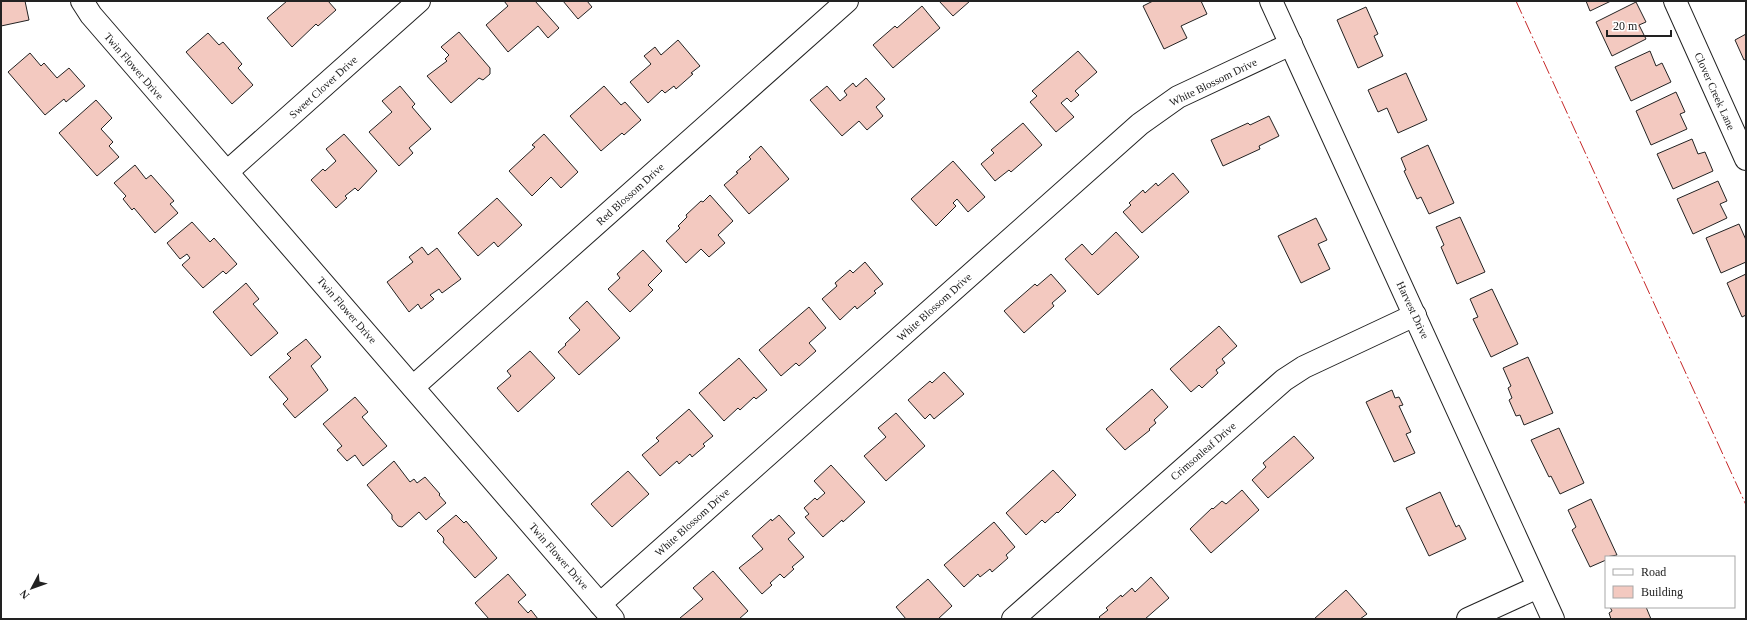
<svg xmlns="http://www.w3.org/2000/svg" width="1747" height="620" viewBox="0 0 1747 620" font-family="'Times New Roman',serif">
<style>
.building{fill:#f3c9c0;stroke:#222}
.lines{fill:none;stroke-linecap:round;stroke-linejoin:round}
.minor-casing{stroke:#222;stroke-width:24}
.minor{stroke:#fff;stroke-width:22}
.power{stroke:#c62828;stroke-width:1;stroke-dasharray:14 3 2 3;stroke-linecap:butt}
.labels{text-anchor:middle;stroke-width:3;stroke-linejoin:round;paint-order:stroke}
.street-label{font-size:11px;fill:#222;stroke:#fff}
</style>
<rect width="100%" height="100%" fill="#fff"/>
<!-- building -->
<g class="building">
<path d="M1,1H25L29,20L1,26Z"/>
<path d="M287,1H328L336,10L318,26L316,24L292,47L267,18Z"/>
<path d="M504,1H535L559,28L548,38L538,26L508,52L486,25L508,6Z"/>
<path d="M563,1H587L592,7L578,19Z"/>
<path d="M939,1H970L953,16Z"/>
<path d="M1153,1H1201L1207,14L1181,26L1187,38L1164,49L1143,6Z"/>
<path d="M1586,1H1611L1590,11Z"/>
<path d="M1636,2L1646,22L1639,25L1646,39L1612,56L1596,22Z"/>
<path d="M922,6L940,28L893,68L873,45L895,26L897,28Z"/>
<path d="M1366,7L1378,34L1374,36L1383,56L1358,68L1337,20Z"/>
<path d="M459,32L490,68V74L483,80L479,78L451,103L427,76L447,61L445,59L449,55L441,47Z"/>
<path d="M208,33L219,45L223,42L242,64L238,68L253,85L232,104L186,52Z"/>
<path d="M1746,34V59L1744,60L1735,40Z"/>
<path d="M678,40L700,66L691,73L693,74L676,89L674,86L665,93L662,90L648,103L630,82L651,64L644,56L655,47L661,55Z"/>
<path d="M1078,51L1097,72L1075,91L1079,95L1071,102L1067,98L1061,103L1074,117L1056,132L1030,102L1037,96L1032,91Z"/>
<path d="M1650,51L1656,66L1662,63L1671,82L1631,101L1615,67Z"/>
<path d="M30,53L41,66L44,63L57,78L69,68L85,86L66,102L64,99L45,115L8,72Z"/>
<path d="M1406,73L1427,120L1398,133L1387,108L1378,112L1368,90Z"/>
<path d="M866,78L885,99L876,107L883,116L867,130L859,121L842,136L810,100L827,86L840,101L847,95L844,91L853,83L856,87Z"/>
<path d="M400,86L415,104L412,107L431,129L409,148L413,153L399,166L369,132L392,112L382,101Z"/>
<path d="M604,86L621,105L625,102L641,120L624,135L622,133L601,151L570,116Z"/>
<path d="M1676,92L1685,112L1680,114L1687,129L1651,145L1636,111Z"/>
<path d="M96,100L112,118L101,129L113,142L109,146L119,157L97,176L59,133Z"/>
<path d="M1269,116L1279,136L1259,146L1260,149L1223,166L1211,140L1248,123L1250,125Z"/>
<path d="M1023,123L1042,145L1011,172L1009,170L995,181L981,164L994,153L991,150Z"/>
<path d="M344,134L377,171L358,191L355,188L345,196L347,198L336,208L311,180L323,169L325,171L336,161L326,149Z"/>
<path d="M544,134L578,172L561,188L551,177L532,196L509,171L535,147L532,145Z"/>
<path d="M1692,139L1698,154L1705,152L1713,171L1673,189L1657,154Z"/>
<path d="M1428,145L1454,203L1429,214L1421,197L1417,199L1404,171L1406,170L1401,158Z"/>
<path d="M761,146L789,179L749,214L724,185L738,173L736,172L751,159L749,157Z"/>
<path d="M953,161L985,197L968,212L957,199L953,203L956,206L936,226L911,199Z"/>
<path d="M135,165L146,179L151,175L174,201L170,204L178,213L155,233L134,208L132,210L123,199L126,196L114,183Z"/>
<path d="M1173,173L1189,192L1142,233L1123,212L1131,205L1129,203L1143,190L1145,193L1156,183L1158,186Z"/>
<path d="M1718,181L1727,201L1720,204L1727,218L1693,234L1677,199Z"/>
<path d="M710,195L733,221L718,235L725,243L709,257L701,249L686,263L666,241L680,228L678,226L687,217L686,215L701,201L703,202Z"/>
<path d="M497,198L522,225L498,247L494,242L478,256L458,233Z"/>
<path d="M1460,217L1485,272L1457,284L1441,247L1444,245L1436,227Z"/>
<path d="M1316,218L1327,240L1318,244L1330,269L1301,283L1278,236Z"/>
<path d="M192,222L210,242L214,238L237,264L226,274L223,271L203,288L182,265L190,258L187,254L180,259L167,243Z"/>
<path d="M1739,224L1746,240V262L1721,273L1706,238Z"/>
<path d="M1116,232L1139,257L1098,295L1065,259L1082,244L1092,255Z"/>
<path d="M422,247L428,255L437,248L461,279L442,293L439,289L430,295L434,299L421,309L418,304L409,312L387,282L413,262L409,257Z"/>
<path d="M643,250L662,271L648,285L653,290L630,312L608,289L620,278L617,274Z"/>
<path d="M865,262L883,284L874,291L876,293L857,309L855,306L840,320L822,299L837,286L835,283L850,270L853,273Z"/>
<path d="M1051,274L1066,291L1052,303L1054,306L1024,333L1004,311L1035,284L1037,286Z"/>
<path d="M1746,274V315L1742,317L1727,283Z"/>
<path d="M246,283L259,299L253,304L278,333L251,356L213,312Z"/>
<path d="M1492,289L1518,344L1491,357L1473,319L1478,317L1470,299Z"/>
<path d="M587,301L620,338L579,375L558,352L566,345L565,344L580,330L569,318Z"/>
<path d="M809,307L826,328L809,343L816,351L799,366L796,363L781,376L759,350Z"/>
<path d="M1219,326L1237,346L1222,359L1225,363L1216,370L1218,373L1202,388L1199,385L1191,392L1170,369Z"/>
<path d="M306,339L321,357L311,366L328,390L295,418L283,404L288,399L269,377L291,358L287,354Z"/>
<path d="M530,351L555,378L518,412L497,388L511,376L507,371Z"/>
<path d="M1528,357L1553,413L1524,425L1520,415L1516,416L1509,400L1512,398L1508,388L1511,386L1503,368Z"/>
<path d="M739,358L767,390L756,399L754,397L740,410L738,408L724,421L699,393Z"/>
<path d="M944,372L964,394L934,419L930,414L925,419L908,400L930,381L932,383Z"/>
<path d="M1152,389L1168,407L1154,420L1156,423L1149,429L1150,430L1125,450L1106,429Z"/>
<path d="M1392,390L1395,398L1399,397L1403,405L1399,406L1411,432L1406,434L1415,453L1394,462L1366,402Z"/>
<path d="M355,397L368,412L362,417L387,446L363,466L355,455L347,461L337,450L342,446L323,424Z"/>
<path d="M689,409L713,436L703,444L705,446L692,457L690,454L679,464L677,461L660,476L642,455L659,441L656,438Z"/>
<path d="M896,413L925,446L886,481L864,456L886,437L878,428Z"/>
<path d="M1559,428L1584,483L1560,494L1551,476L1549,477L1531,440Z"/>
<path d="M1294,436L1314,458L1268,498L1252,480L1266,467L1263,463Z"/>
<path d="M394,461L410,482L414,479L417,483L425,477L440,494L439,495L446,503L426,520L419,512L402,527L398,526L392,519V515L367,485Z"/>
<path d="M831,465L865,502L843,522L842,520L823,537L805,517L809,514L804,508L815,498L817,500L825,493L814,481Z"/>
<path d="M1053,470L1076,495L1058,513L1057,512L1045,523L1042,520L1026,535L1006,513Z"/>
<path d="M628,471L649,494L612,527L591,504Z"/>
<path d="M1242,490L1259,510L1211,553L1190,529L1212,508L1213,509L1222,501L1226,504Z"/>
<path d="M1440,492L1456,527L1459,525L1466,539L1429,556L1406,508Z"/>
<path d="M1591,499L1617,555L1606,557V560L1590,567L1572,530L1576,527L1568,510Z"/>
<path d="M456,515L464,523L466,521L497,558L475,578L443,542L444,540L443,537L437,531Z"/>
<path d="M779,515L795,533L788,539L804,557L792,567L794,569L784,578L780,574L770,583L772,585L762,594L739,568L763,549L752,536L771,519L772,521Z"/>
<path d="M994,522L1015,547L1006,555L1008,558L992,572L990,569L980,577L978,574L964,587L944,565Z"/>
<path d="M713,571L748,611L739,619H681L680,618L703,599L693,588Z"/>
<path d="M508,574L526,595L518,602L528,613L531,610L538,619H489L475,603Z"/>
<path d="M1151,577L1169,598L1145,619H1101L1099,617L1108,610L1106,608L1121,595L1122,597L1132,588L1135,592Z"/>
<path d="M928,579L952,606L938,619H906L896,607Z"/>
<path d="M1346,590L1367,614L1360,619H1314Z"/>
<path d="M1610,607H1646L1651,619H1611L1609,613L1612,611Z"/>
</g>
<g class="lines">
<defs>
<g id="minor">
<path d="M82,1L91,15L613,619"/>
<path d="M1271,1L1553,619"/>
<path d="M1675,1L1746,159"/>
<path d="M227,172L419,1"/>
<path d="M413,387L847,1"/>
<path d="M600,604L1140,124L1178,97L1291,44"/>
<path d="M1013,619L1284,380L1304,367L1415,315"/>
<path d="M1468,619L1538,587"/>
</g>
</defs>
<!-- minor casing -->
<use href="#minor" class="minor-casing"/>
<!-- minor -->
<use href="#minor" class="minor"/>
<!-- power -->
<path class="power" d="M1516,1L1746,505"/>
</g>
<g class="labels">
<!-- street labels -->
<g class="street-label">
<text transform="translate(134 66) rotate(49)" y="4">Twin Flower Drive</text>
<text transform="translate(1213 82) rotate(-26)" y="4">White Blossom Drive</text>
<text transform="translate(323 87) rotate(-42)" y="4">Sweet Clover Drive</text>
<text transform="translate(1715 91) rotate(66)" y="4">Clover Creek Lane</text>
<text transform="translate(630 194) rotate(-42)" y="4">Red Blossom Drive</text>
<text transform="translate(934 307) rotate(-42)" y="4">White Blossom Drive</text>
<text transform="translate(347 310) rotate(49)" y="4">Twin Flower Drive</text>
<text transform="translate(1413 310) rotate(65)" y="4">Harvest Drive</text>
<text transform="translate(1203 451) rotate(-41)" y="4">Crimsonleaf Drive</text>
<text transform="translate(692 522) rotate(-42)" y="4">White Blossom Drive</text>
<text transform="translate(559 556) rotate(49)" y="4">Twin Flower Drive</text>
</g>
</g>
<!-- border -->
<rect width="1747" height="620" fill="none" stroke="#222222" stroke-width="4"/>
<!-- legend -->
<rect x="1605" y="556" width="130" height="52" fill="#ffffff" stroke="#a7a7a7"/>
<rect x="1613" y="569" width="20" height="6" fill="#ffffff" stroke="#a7a7a7"/>
<text x="1641" y="576" font-size="12" fill="#222222">Road</text>
<rect x="1613" y="586" width="20" height="12" fill="#f3c9c0" stroke="#a7a7a7"/>
<text x="1641" y="596" font-size="12" fill="#222222">Building</text>
<!-- north arrow -->
<g transform="translate(32 588) rotate(229)" stroke="#ffffff" stroke-width="3" paint-order="stroke">
<path d="M0-3L7 15L0 10L-7 15Z" fill="#222222"/>
<text y="-6" font-size="11" font-weight="bold" text-anchor="middle" fill="#222222">N</text>
</g>
<!-- scale -->
<path d="M1607 30v6h64v-6" fill="none" stroke="#222222" stroke-width="2"/>
<text x="1613" y="30" font-size="12" fill="#222222" stroke="#ffffff" stroke-width="3" paint-order="stroke">20 m</text>
</svg>
